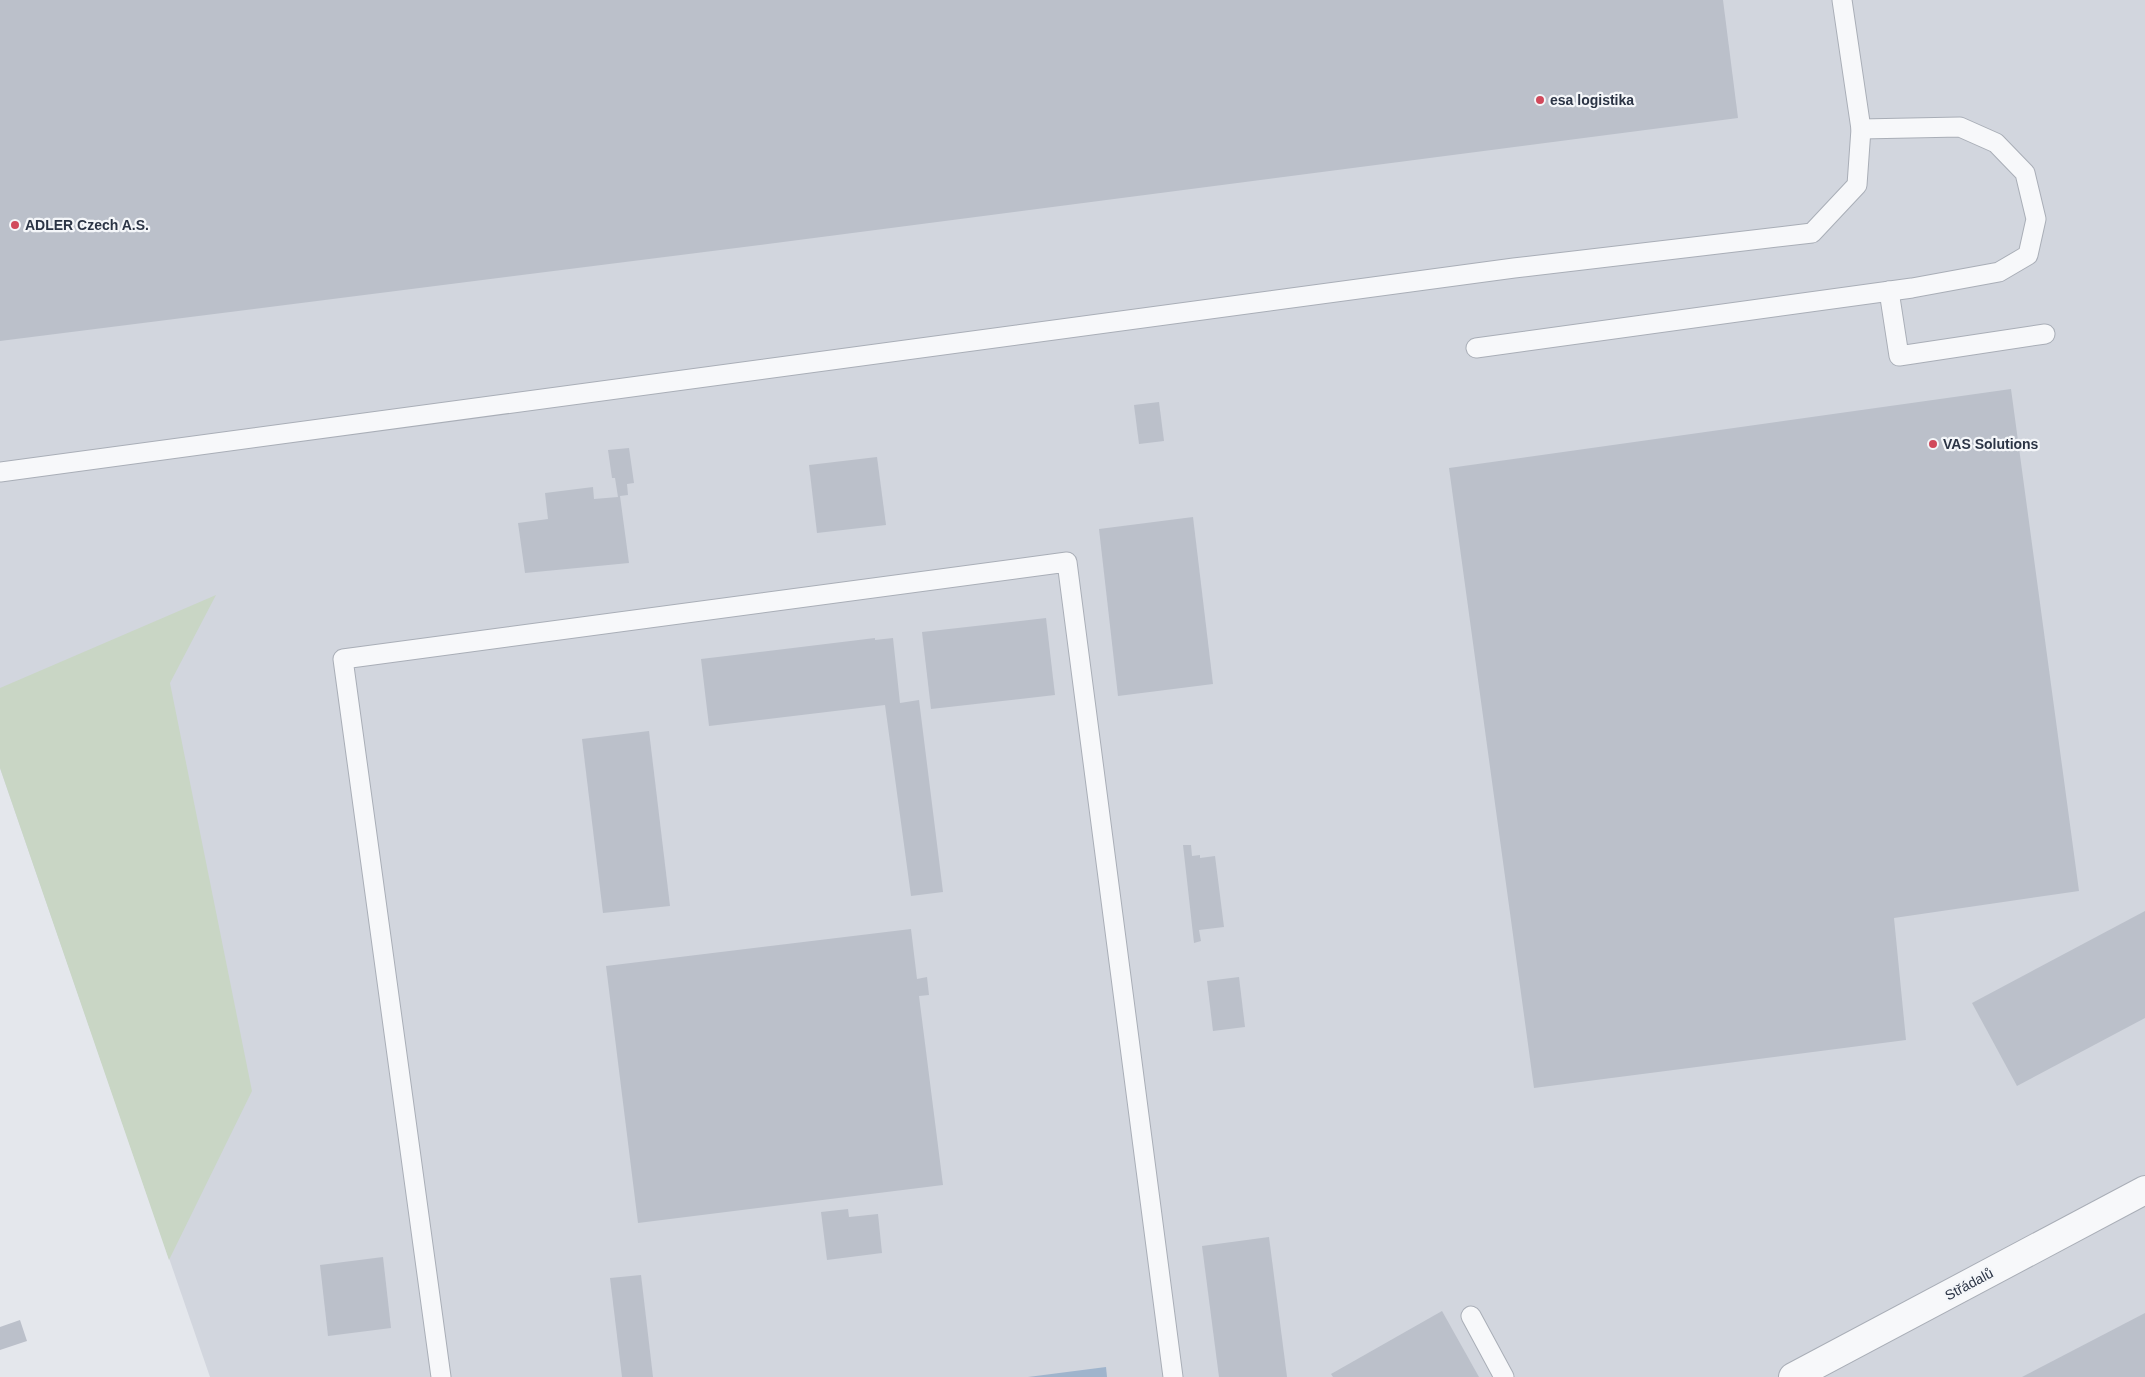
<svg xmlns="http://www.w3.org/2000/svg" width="2145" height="1377" viewBox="0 0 2145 1377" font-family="Arial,sans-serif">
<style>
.built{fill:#d2d6de}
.green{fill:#c9d6c5}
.water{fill:#9fb4cc}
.building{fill:#bbc0ca}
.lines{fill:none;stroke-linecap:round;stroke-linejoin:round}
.service-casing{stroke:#a9aeb7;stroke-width:21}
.minor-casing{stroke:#a9aeb7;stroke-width:30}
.service{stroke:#f7f8fa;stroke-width:19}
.minor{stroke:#f7f8fa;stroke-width:28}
.poi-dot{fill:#d1495b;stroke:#f4f6f9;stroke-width:2}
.labels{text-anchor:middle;stroke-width:4.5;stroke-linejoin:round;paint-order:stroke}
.poi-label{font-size:14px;font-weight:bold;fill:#2b3445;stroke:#f4f6f9;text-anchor:start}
.street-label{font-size:14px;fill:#2b3445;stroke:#f4f6f9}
</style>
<rect width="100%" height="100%" fill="#e4e7ec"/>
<!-- built -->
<path class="built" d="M0,0H2145V1377H210L0,768Z"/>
<!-- green -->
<path class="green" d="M216,595L170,683L252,1091L169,1260L0,768V688Z"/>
<!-- water -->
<path class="water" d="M1106,1367L1107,1377H1028Z"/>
<!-- building -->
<g class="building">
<path d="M0,0H1723L1738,118L752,246L0,341Z"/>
<path d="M2011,389L2079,891L1894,918L1906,1040L1534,1088L1449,468Z"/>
<path d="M1159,402L1164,441L1139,444L1134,405Z"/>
<path d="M629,448L634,483L627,484L628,495L620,496L629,563L525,573L518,523L548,519L545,493L593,487L594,499L618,497L615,478H612L608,450Z"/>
<path d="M877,457L886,525L817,533L809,465Z"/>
<path d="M1193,517L1213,684L1118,696L1099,529Z"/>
<path d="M1046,618L1055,695L931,709L922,632Z"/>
<path d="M875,638V640L893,638L900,703L919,700L943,892L911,896L885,705L709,726L701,659Z"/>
<path d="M649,731L670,906L603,913L582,739Z"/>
<path d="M1183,845H1191L1192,856L1200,855V858L1215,856L1224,927L1199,930L1201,941L1194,943Z"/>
<path d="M2145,911V1018L2017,1086L1972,1003Z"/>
<path d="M911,929L917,979L927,977L929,995L919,996L943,1185L638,1223L606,966Z"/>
<path d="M1239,977L1245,1027L1213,1031L1207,981Z"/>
<path d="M848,1209L849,1217L878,1214L882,1253L827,1260L821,1212Z"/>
<path d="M1269,1237L1287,1377H1219L1202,1246Z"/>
<path d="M383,1257L391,1328L328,1336L320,1265Z"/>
<path d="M641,1275L653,1377H622L610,1278Z"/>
<path d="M1442,1311L1479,1377H1333L1331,1374Z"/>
<path d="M2145,1313V1377H2022Z"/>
<path d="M20,1320L27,1341L0,1350V1327Z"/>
</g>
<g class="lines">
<defs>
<g id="service">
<path d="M1889,291L1899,356L2045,334"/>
<path d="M1476,348L1912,288L1999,272L2028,255L2036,219L2025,173L1996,143L1960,127L1861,129"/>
<path d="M0,472L1514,268L1812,233L1857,185L1861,129L1842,0"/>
<path d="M1471,1316L1504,1377"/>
<path d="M441,1377L343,659L1067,562L1173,1377"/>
</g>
<path id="minor" d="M1793,1377L2145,1190"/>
</defs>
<!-- service casing -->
<use href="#service" class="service-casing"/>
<!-- minor casing -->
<use href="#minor" class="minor-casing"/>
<!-- service -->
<use href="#service" class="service"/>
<!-- minor -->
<use href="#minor" class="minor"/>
</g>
<!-- markers -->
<g class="poi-dot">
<circle cx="1540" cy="100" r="5"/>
<circle cx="15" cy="225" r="5"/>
<circle cx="1933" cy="444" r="5"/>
</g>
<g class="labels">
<!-- poi labels -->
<g class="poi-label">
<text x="1550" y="105">esa logistika</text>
<text x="25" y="230">ADLER Czech A.S.</text>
<text x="1943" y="449">VAS Solutions</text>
</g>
<!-- street labels -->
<g class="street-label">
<text transform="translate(1969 1284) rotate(-28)" y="5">Střádalů</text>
</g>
</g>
</svg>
